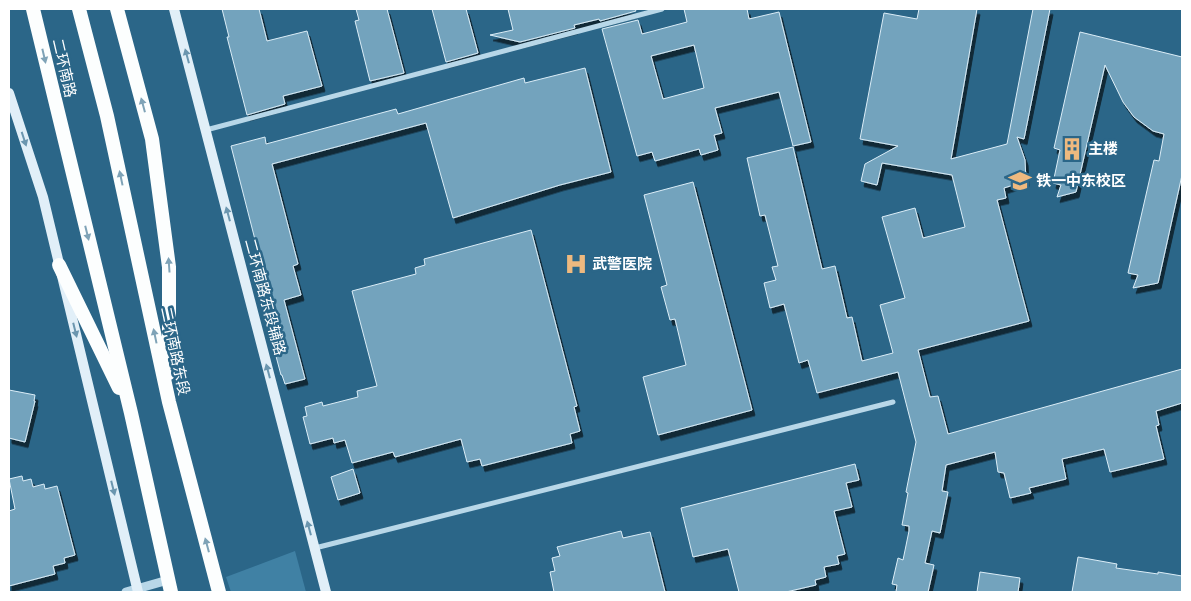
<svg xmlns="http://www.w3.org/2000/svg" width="1191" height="601" viewBox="0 0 1191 601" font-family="Quicksand,'Noto Sans SC',sans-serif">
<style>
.green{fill:#4081a4}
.building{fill:#73a3bd;stroke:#dbedf7;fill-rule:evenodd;filter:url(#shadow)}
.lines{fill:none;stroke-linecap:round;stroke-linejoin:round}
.minor{stroke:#b8d7e8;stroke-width:5}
.tertiary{stroke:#b8d7e8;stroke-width:9}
.secondary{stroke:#e1eff8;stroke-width:10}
.trunk{stroke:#fcfefe;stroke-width:14}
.oneway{fill:#7fa3b7}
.oneway2{fill:#6b96af}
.labels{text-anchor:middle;stroke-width:5;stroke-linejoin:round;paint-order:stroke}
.street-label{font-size:15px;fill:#fff;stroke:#2b6688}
.poi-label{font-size:15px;font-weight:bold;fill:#fff;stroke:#2b6688;text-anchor:start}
</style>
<defs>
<filter id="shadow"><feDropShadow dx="3" dy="5.5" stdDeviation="0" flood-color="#0009"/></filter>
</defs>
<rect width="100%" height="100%" fill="#2b6688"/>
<!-- green -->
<path class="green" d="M295,551L306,592H231L226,577Z"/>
<!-- building -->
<g class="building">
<path d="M222,9H259L267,41L307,31L322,86L283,96L285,104L247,115L227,37H229Z"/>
<path d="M356,9H387L404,73L370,81L355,21L359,20Z"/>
<path d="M432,9H466L478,53L446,62Z"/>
<path d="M508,9H635L636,11L600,21L599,19L574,25L575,28L520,42L490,35L513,30Z"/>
<path d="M684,9H747L749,19L779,12L811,142L793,146L779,92L715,108L722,133L714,135L718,150L701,155L699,149L655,161L652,152L637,156L602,29L638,20L642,34L687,22ZM694,45L704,88L663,99L651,56Z"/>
<path d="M919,9H977L951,159L1007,144L1033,9H1050L1024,139L1017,137L1025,160L1026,181L1004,188L1006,198L997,200L1029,321L918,350L930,397L938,396L948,434L1182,369V403L1156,411L1159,425L1156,426L1164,459L1110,472L1104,449L1062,459L1066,479L1029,488L1031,493L1010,498L1004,473L998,472L995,452L946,465L942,491L948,492L940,533L932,531L925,563L934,565L928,592H896L897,585L892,584L898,558L903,560L909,531V526L902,525L908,493L906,492L916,442L898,372L817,393L808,360L799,363L784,304L770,308L764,283L776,280L772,267L778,266L765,215L760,216L747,158L793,147L822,269L835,266L847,318L852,317L862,361L893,353L880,305L905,298L882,217L915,208L923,238L965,227L952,175L882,163L877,185L861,181L865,164L898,146L860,139L884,13L917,19Z"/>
<path d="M1080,32L1182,57V175L1158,283L1133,288L1138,275L1128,273L1154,160L1159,161L1164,134L1153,131L1134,117L1123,102L1105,65L1076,192L1057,197L1061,185L1053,183L1060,150L1054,148Z"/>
<path d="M585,68L611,172L560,185L453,218L426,123L272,164L298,264L293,266L301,295L284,300L305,379L285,384L282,375H281L253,270L262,267L231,146L265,137L266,144L396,109L398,114L524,78L525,83Z"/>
<path d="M693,182L752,410L658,435L643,377L686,365L675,319L670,320L661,287L667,285L644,195Z"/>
<path d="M531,230L577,406L574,407L580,431L570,434L572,443L482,466L480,459L467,462L461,439L395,457L393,452L352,463L345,440L334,443L333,438L310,444L303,417L307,416L305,407L322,402L323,406L358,397L357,391L377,386L352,291L416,274L415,268L425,265L424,259Z"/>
<path d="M9,390L35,395L34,401H35L25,442L9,438Z"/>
<path d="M855,464L859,480L846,483L852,507L834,511L845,554L837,556L839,564L824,567L826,577L815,580L816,585L786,592H739L728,549L693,557L681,508Z"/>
<path d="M353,469L360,493L338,500L331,477Z"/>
<path d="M22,476L23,481L31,479L33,487L44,484L45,489L57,486L75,555L64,558L65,563L53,566L55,574L9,586V511L15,509L9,479Z"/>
<path d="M621,531L623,538L650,532L665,592H554L550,572L555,571L552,558L560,556L557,547Z"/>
<path d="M1078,557L1117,564L1116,568L1158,574V572L1182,576V592H1072Z"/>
<path d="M980,572L1020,578L1018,592H977Z"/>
</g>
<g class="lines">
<!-- minor -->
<g class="minor">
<path d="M206,130L662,9"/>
<path d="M315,548L893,402"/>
</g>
<!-- tertiary -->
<path class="tertiary" d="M126,592L168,580"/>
<!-- secondary -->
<g class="secondary">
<path d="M174,9L326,592"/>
<path d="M9,93L43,197L138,592"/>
</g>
<!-- trunk -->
<g class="trunk">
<path d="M33,9L131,413L171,592"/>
<path d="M79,9L107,116L169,402L219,592"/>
<path d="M117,9L152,139L169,267V373"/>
<path d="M59,265L119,388"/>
</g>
</g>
<!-- one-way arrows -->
<defs><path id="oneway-solid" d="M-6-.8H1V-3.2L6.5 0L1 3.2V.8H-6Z" transform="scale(1.25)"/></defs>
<g class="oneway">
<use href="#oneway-solid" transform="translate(44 56) rotate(77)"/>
<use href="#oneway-solid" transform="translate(143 105) rotate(-105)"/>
<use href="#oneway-solid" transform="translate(121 178) rotate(-102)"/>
<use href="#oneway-solid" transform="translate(87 233) rotate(76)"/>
<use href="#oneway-solid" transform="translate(169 265) rotate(-94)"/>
<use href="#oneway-solid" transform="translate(155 336) rotate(-102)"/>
<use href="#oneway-solid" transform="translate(207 545) rotate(-105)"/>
</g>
<g class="oneway2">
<use href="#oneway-solid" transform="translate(187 56) rotate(-105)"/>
<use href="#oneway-solid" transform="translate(24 139) rotate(72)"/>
<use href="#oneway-solid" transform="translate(228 214) rotate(-105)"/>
<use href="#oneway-solid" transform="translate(75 330) rotate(76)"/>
<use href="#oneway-solid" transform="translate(268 371) rotate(-105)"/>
<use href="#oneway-solid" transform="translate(113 488) rotate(76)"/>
<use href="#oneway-solid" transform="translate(309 528) rotate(-105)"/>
</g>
<!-- icons -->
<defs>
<symbol id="building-bare" viewBox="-9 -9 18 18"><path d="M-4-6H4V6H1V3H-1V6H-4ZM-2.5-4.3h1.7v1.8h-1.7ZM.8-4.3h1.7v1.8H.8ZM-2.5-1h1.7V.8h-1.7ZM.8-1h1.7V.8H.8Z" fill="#eeb97f" stroke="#2b6688" stroke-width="2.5" paint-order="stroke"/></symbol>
<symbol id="school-bare" viewBox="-9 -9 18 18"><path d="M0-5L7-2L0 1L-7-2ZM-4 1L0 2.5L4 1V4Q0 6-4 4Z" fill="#eeb97f" stroke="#2b6688" stroke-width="2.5" paint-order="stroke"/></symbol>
<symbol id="hospital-bare" viewBox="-9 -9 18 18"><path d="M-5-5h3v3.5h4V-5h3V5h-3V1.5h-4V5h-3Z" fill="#eeb97f" stroke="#2b6688" stroke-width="2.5" paint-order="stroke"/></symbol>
</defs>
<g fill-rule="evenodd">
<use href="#building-bare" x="1056" y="133" width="32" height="32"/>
<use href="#school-bare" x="1004" y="165" width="32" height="32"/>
<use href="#hospital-bare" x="560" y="248" width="32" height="32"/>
</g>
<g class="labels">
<!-- street labels -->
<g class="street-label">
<text transform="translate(64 68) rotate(77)" y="5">二环南路</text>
<text transform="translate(265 297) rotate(75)" y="5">二环南路东段辅路</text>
<text transform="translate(175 351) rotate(78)" y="5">二环南路东段</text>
</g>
<!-- poi labels -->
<g class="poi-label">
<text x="1088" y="154">主楼</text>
<text x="1036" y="186">铁一中东校区</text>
<text x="592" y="269">武警医院</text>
</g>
</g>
<!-- border -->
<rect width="1191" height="601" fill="none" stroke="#ffffff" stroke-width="20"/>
</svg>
